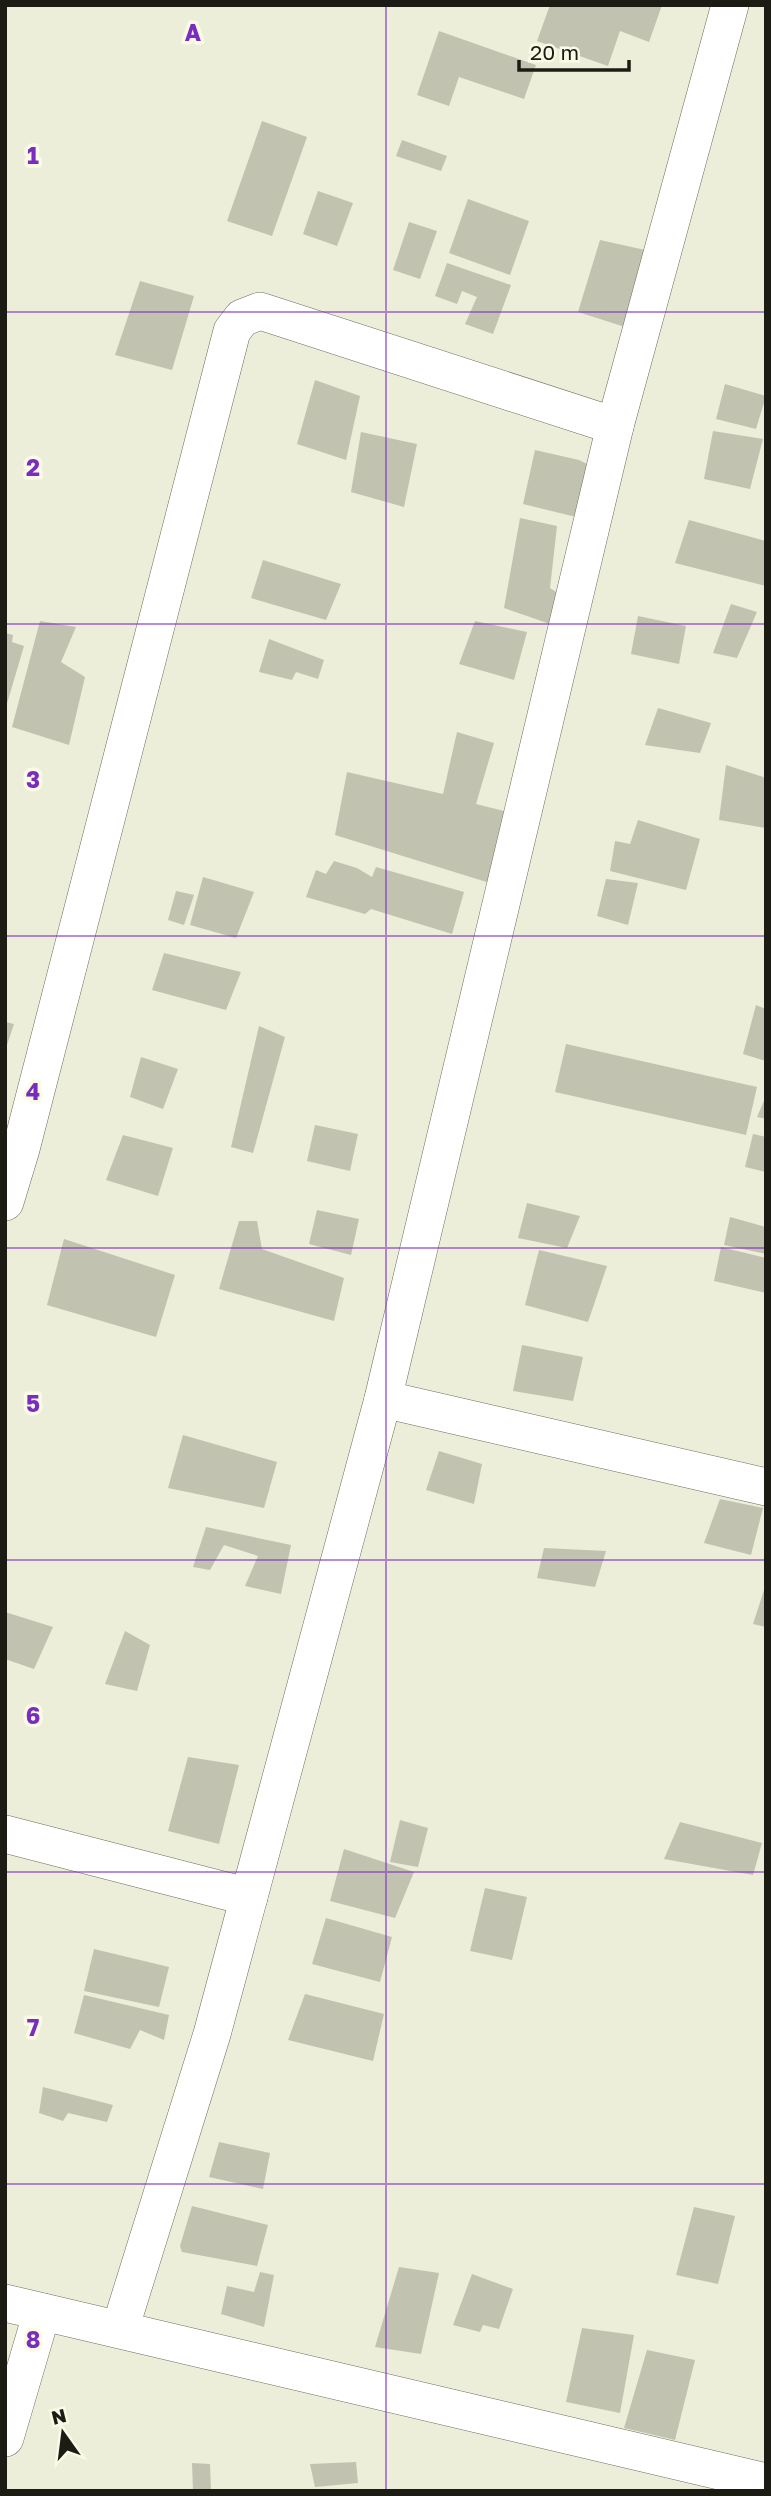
<svg xmlns="http://www.w3.org/2000/svg" width="771" height="2496" viewBox="0 0 771 2496" font-family="'Golos Text',sans-serif">
<style>
.building{fill:#c1c3b0}
.lines{fill:none;stroke-linecap:round;stroke-linejoin:round}
.minor-casing{stroke:#6c6e5c;stroke-width:38}
.minor{stroke:#fff;stroke-width:37}
.grid{fill:none;stroke:#7b2cbf;stroke-width:2;stroke-opacity:0.55}
.grid-label{font-size:23px;text-anchor:middle;font-weight:bold;fill:#7b2cbf;stroke:#f9fbe6;stroke-width:7;stroke-linejoin:round;paint-order:stroke}
</style>
<rect width="100%" height="100%" fill="#eceed9"/>
<!-- building -->
<g class="building">
<path d="M550,5H662L649,42L620,31L608,66L537,41Z"/>
<path d="M439,31L536,65L524,99L459,77L449,106L417,95Z"/>
<path d="M262,121L307,137L272,236L227,221Z"/>
<path d="M402,140L447,156L441,171L396,156Z"/>
<path d="M318,191L353,203L337,246L303,234Z"/>
<path d="M468,199L529,221L510,275L449,253Z"/>
<path d="M409,222L437,231L420,279L393,270Z"/>
<path d="M600,240L650,251L625,327L578,312Z"/>
<path d="M447,263L511,285L493,334L465,324L477,297L462,291L457,304L435,296Z"/>
<path d="M140,281L194,296L172,370L115,355Z"/>
<path d="M315,380L360,396L346,460L297,444Z"/>
<path d="M725,384L766,396L756,429L716,419Z"/>
<path d="M713,431L763,439L750,489L704,479Z"/>
<path d="M361,432L417,444L404,507L351,492Z"/>
<path d="M535,450L579,460L589,465L576,517L523,504Z"/>
<path d="M520,518L557,526L550,588L564,597L556,626L504,608Z"/>
<path d="M689,520L766,541V586L675,563Z"/>
<path d="M263,560L341,584L326,620L251,598Z"/>
<path d="M731,604L757,612L737,658L713,653Z"/>
<path d="M638,616L686,626L679,664L631,654Z"/>
<path d="M40,621L76,627L61,662L85,677L69,745L12,727Z"/>
<path d="M475,621L527,632L514,680L459,664Z"/>
<path d="M5,633L13,635L12,642L24,646L6,707Z"/>
<path d="M269,639L324,660L318,679L296,672L292,680L259,672Z"/>
<path d="M658,708L711,723L700,753L645,745Z"/>
<path d="M457,732L494,743L476,804L512,813L493,884L335,835L347,772L443,794Z"/>
<path d="M726,765L766,778V828L719,820Z"/>
<path d="M638,820L700,839L686,890L610,871L615,841L630,844Z"/>
<path d="M334,861L357,868L372,877L376,867L464,892L452,934L371,909L365,914L306,897L316,870L326,874Z"/>
<path d="M203,877L254,892L236,938L190,925Z"/>
<path d="M606,879L638,883L628,925L597,916Z"/>
<path d="M176,891L194,895L184,925L168,920Z"/>
<path d="M164,953L241,972L226,1010L152,990Z"/>
<path d="M756,1005L766,1009V1061L743,1054Z"/>
<path d="M5,1022L14,1024L6,1048H5Z"/>
<path d="M259,1026L285,1037L253,1153L231,1147Z"/>
<path d="M566,1044L757,1087L746,1135L555,1092Z"/>
<path d="M141,1057L178,1069L163,1109L130,1097Z"/>
<path d="M766,1096V1119L757,1117Z"/>
<path d="M315,1125L358,1134L350,1171L307,1161Z"/>
<path d="M753,1134L766,1137V1172L745,1167Z"/>
<path d="M123,1135L173,1148L158,1196L106,1180Z"/>
<path d="M527,1203L580,1216L567,1248L518,1238Z"/>
<path d="M317,1210L359,1219L351,1255L309,1244Z"/>
<path d="M730,1217L766,1227V1254L724,1245Z"/>
<path d="M239,1221H257L262,1249L344,1278L334,1321L219,1289Z"/>
<path d="M64,1239L175,1275L156,1337L47,1305Z"/>
<path d="M721,1247L766,1258V1293L714,1281Z"/>
<path d="M539,1250L607,1266L588,1322L525,1305Z"/>
<path d="M522,1345L583,1357L573,1401L513,1391Z"/>
<path d="M183,1435L277,1462L264,1508L168,1488Z"/>
<path d="M439,1451L482,1464L474,1504L426,1490Z"/>
<path d="M720,1499L763,1508L751,1555L704,1543Z"/>
<path d="M206,1527L291,1545L281,1594L245,1586L258,1556L224,1545L210,1570L193,1567Z"/>
<path d="M544,1548L606,1551L595,1587L537,1578Z"/>
<path d="M765,1587H766V1627L753,1624Z"/>
<path d="M5,1612L53,1627L34,1669L5,1659Z"/>
<path d="M125,1631L150,1645L137,1691L105,1684Z"/>
<path d="M188,1757L239,1765L219,1844L168,1831Z"/>
<path d="M400,1820L428,1828L418,1867L390,1862Z"/>
<path d="M680,1822L762,1843L753,1875L664,1859Z"/>
<path d="M344,1849L414,1872L395,1918L330,1901Z"/>
<path d="M485,1888L527,1897L512,1960L470,1951Z"/>
<path d="M326,1918L392,1937L380,1982L312,1964Z"/>
<path d="M94,1949L169,1967L159,2007L84,1991Z"/>
<path d="M305,1994L384,2014L373,2061L288,2040Z"/>
<path d="M84,1995L169,2015L164,2040L140,2030L130,2049L74,2033Z"/>
<path d="M43,2087L113,2105L107,2122L68,2113L63,2121L39,2113Z"/>
<path d="M219,2142L270,2153L263,2189L209,2177Z"/>
<path d="M192,2206L268,2225L257,2266L182,2252L180,2246Z"/>
<path d="M694,2207L735,2216L718,2284L676,2275Z"/>
<path d="M399,2267L439,2273L421,2354L375,2347Z"/>
<path d="M260,2272L274,2275L264,2327L221,2314L227,2286L254,2292Z"/>
<path d="M472,2274L513,2289L499,2329L483,2325L480,2332L453,2325Z"/>
<path d="M582,2328L634,2335L620,2413L566,2402Z"/>
<path d="M647,2350L695,2360L675,2440L624,2428Z"/>
<path d="M356,2462L358,2483L315,2487L310,2464Z"/>
<path d="M192,2463L210,2464L211,2491H193Z"/>
</g>
<g class="lines">
<defs>
<g id="minor">
<path d="M5,1202L21,1149L232,331L242,318L260,311L615,426"/>
<path d="M383,1399L766,1487"/>
<path d="M5,1834L249,1897"/>
<path d="M5,2303L766,2482"/>
<path d="M120,2329L212,2034L383,1399L615,426L730,5"/>
<path d="M5,2438L42,2312"/>
</g>
</defs>
<!-- minor casing -->
<use href="#minor" class="minor-casing"/>
<!-- minor -->
<use href="#minor" class="minor"/>
</g>
<!-- grid -->
<path class="grid" d="M386,5V2491M5,312H766M5,624H766M5,936H766M5,1248H766M5,1560H766M5,1872H766M5,2184H766"/>
<g class="grid-label">
<text x="193" y="41">A</text>
<text x="33" y="164">1</text>
<text x="33" y="476">2</text>
<text x="33" y="788">3</text>
<text x="33" y="1100">4</text>
<text x="33" y="1412">5</text>
<text x="33" y="1724">6</text>
<text x="33" y="2036">7</text>
<text x="33" y="2348">8</text>
</g>
<!-- border -->
<rect width="771" height="2496" fill="none" stroke="#1c1c15" stroke-width="14"/>
<!-- north arrow -->
<g transform="translate(63 2433) rotate(346)" stroke="#f9fbe6" stroke-width="5" paint-order="stroke">
<path d="M0-5L12 26L0 18L-12 26Z" fill="#1c1c15"/>
<text y="-10" font-size="19" font-weight="bold" text-anchor="middle" fill="#1c1c15">N</text>
</g>
<!-- scale -->
<path d="M519 60v10h110v-10" fill="none" stroke="#1c1c15" stroke-width="3.5"/>
<text x="530" y="60" font-size="21" fill="#1c1c15" stroke="#f9fbe6" stroke-width="5" paint-order="stroke">20 m</text>
</svg>
